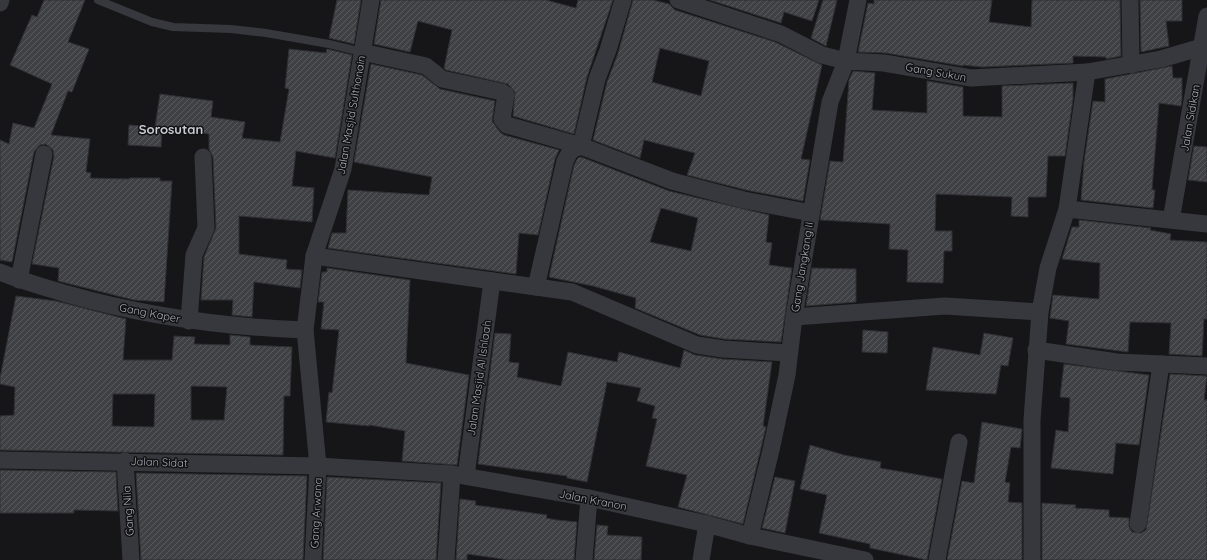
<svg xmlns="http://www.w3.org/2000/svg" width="1207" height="560" viewBox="0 0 1207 560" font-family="Quicksand,sans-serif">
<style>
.building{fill:url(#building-hatch);stroke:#303034;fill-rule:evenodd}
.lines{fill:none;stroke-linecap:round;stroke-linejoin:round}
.service{stroke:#37383d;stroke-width:8}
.minor{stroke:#37383d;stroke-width:17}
.labels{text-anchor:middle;stroke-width:3;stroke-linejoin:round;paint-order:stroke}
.street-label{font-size:11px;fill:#a8adb8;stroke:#111113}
.quarter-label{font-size:13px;font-weight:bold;fill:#c9ccd4;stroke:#111113}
</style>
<defs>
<pattern id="building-hatch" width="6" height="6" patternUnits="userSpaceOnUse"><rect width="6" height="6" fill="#404145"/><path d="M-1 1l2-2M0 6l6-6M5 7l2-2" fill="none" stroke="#595a5e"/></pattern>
</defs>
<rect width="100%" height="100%" fill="#161618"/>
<!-- building -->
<g class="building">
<path d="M44,0H85L68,42L89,49L72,92L68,91L51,135L90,139L86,172L91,173L90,178L129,179V178H160V181H172L164,302L134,300L58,281L59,268L32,264L54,156L53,150L46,144L40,145L34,152L12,262L0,260V140L9,144L13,123L34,128L52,84L10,65L32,15L37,17Z"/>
<path d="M337,0H361L354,44L329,38Z"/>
<path d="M381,0H546L576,8L578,0H613L587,77L574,134L513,116L515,92L508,84L446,70L444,68L452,30L418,21L410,52L374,44Z"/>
<path d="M633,0H653L669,4L675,10L775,42L822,65L801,159L810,160L803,201L746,190L687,175L695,153L644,140L640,158L593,140L607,82L618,53ZM660,48L709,61L701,96L652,82Z"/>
<path d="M710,0H819L812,21L784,12L781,23Z"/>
<path d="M823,0H837L826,46L811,38Z"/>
<path d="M874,0H992L989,22L1031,27L1032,0H1120L1121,56L1106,59V57L1073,56V63L982,67L963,65V66L886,53L858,52L868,3L874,4Z"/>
<path d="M1140,0H1182V21H1166L1169,46L1141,52Z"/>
<path d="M289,49L326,53L327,49L352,55L335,158L296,151L292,186L314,188L312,222L239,216V254L287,260L286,269L302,270L300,288L254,282L252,317L232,315L233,300H201L204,257L216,228L213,157L209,149V134L162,128L161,147L128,145L129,125L157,127H155L160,94L213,101L211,117L245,122L242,138L280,142L289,89L285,88Z"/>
<path d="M371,64L422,75L440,89L495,101L492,121L500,132L504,135L559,150L555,159L538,235L519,233L516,274L328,248L332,233H346L348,190L429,195L432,177L354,162Z"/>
<path d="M1172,66L1173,78H1182V99L1181,106L1159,103L1152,190H1155L1153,208L1081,200L1084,162L1093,101L1105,102V79Z"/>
<path d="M853,71L875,73L872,110L927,113V81L963,87V116L1002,117V86L1073,83V99L1065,156H1048L1046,197H1028V217L1011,216L1012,197L936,194L935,231H952V251H944L943,283L907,282L908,250L889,249L890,224L820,220L830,161L843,162L849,80Z"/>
<path d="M1194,146L1207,147V182L1188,180Z"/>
<path d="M581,157L669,191L769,215L766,242L772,243L769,265L792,268L781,342L724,339L700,335L635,308L636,298L593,286L549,277L574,165L578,158ZM661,208L698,218L691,251L650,242Z"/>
<path d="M1079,220L1151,228L1150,230L1171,234L1170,240L1207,242V319H1204L1202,356L1169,354L1171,323L1130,322L1128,352L1066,344L1069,321L1050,318L1053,295L1099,299L1100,263L1062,259L1072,227H1079Z"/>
<path d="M327,268L410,280L406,363L469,375L457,465L402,461L405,431L369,425V426L326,422L329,392L332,393L339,330L321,329L324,302H318L322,272H327Z"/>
<path d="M812,268L856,269V302L806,306Z"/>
<path d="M16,296L56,301L126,319L123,360H172L174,336L195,337L194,344L230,345V335L250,337V345L292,347L290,396H284L283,455L0,450V416L14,415L15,387L0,384V378ZM191,386L227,387L224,420H191ZM113,394H155L154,427L112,426Z"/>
<path d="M863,330L888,332L887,353L862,352Z"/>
<path d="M495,333L511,334L509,362L519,363L517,377L561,386L568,352L617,362L619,352L680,368L684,350L695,355L722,359L772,362L763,426L766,427L743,524L678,507L687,475L646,466L657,419L652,418L655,406L637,401L641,388L607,382L587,482L567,478V476L478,464Z"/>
<path d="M984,333L1013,338L1008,366L1001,365L996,394L926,390L933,347L980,355Z"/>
<path d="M1064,364L1149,375L1139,445L1116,443L1113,474L1051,468L1056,430L1068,432L1070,398L1060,397Z"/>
<path d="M1170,374L1207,376L1204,400H1207V560H1042V503L1076,505L1075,508L1109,510V517L1129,518V527L1132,532L1141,533L1146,530Z"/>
<path d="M982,422L1022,429L1020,448L1011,447L1005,482L1010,483L1008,502L1022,503V560H947L962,481L974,483Z"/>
<path d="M810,445L844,455L881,462L880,468L942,479L927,560L870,548V544L819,533L827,495L800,489Z"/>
<path d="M0,470L116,472L118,511L74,510V513H0Z"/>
<path d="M136,473L307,476L303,560H141Z"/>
<path d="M327,477L441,483L436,560H323Z"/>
<path d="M775,477L795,481L785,533L762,528Z"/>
<path d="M460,499L476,501L475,505L547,515L546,518L557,520L577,522L574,560H509L467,554V560H456Z"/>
<path d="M597,525L608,526L607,535L642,537L641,560H594Z"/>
</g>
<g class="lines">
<!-- service -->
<path class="service" d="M98,0L152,22L173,27L231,29L266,33L329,44L362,52"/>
<!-- minor -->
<g class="minor">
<path d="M678,0L781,34L822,55L846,61L884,63L971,78L1087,72L1161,59L1202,47"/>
<path d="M1130,0L1131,65"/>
<path d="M0,3L1,0"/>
<path d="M362,52L426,66L442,79L502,92L506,95L502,119L507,125L581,146L597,79L608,50L623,0"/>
<path d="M1067,209L1207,224"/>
<path d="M1171,220L1207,16"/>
<path d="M314,256L572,292L697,345L723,349L789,353"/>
<path d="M0,272C22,281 44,287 67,294C144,316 224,327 305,330"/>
<path d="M19,280L44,154"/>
<path d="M536,287L565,161L571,150L581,146L672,181L744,200L811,213"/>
<path d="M794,317L945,306L1040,312"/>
<path d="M189,321L194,255L206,228L203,157"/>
<path d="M1036,350L1117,362L1207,366"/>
<path d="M0,460L318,466L452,474L589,498L707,524L750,536L865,560"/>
<path d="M125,461L131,560"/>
<path d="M466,476L492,281"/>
<path d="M1138,524L1161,364"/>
<path d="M750,536L771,450L787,375L794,317L830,102L846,61L858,0"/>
<path d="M313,560L318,466L305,330L314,256L343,169L371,0"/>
<path d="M446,560L452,474"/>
<path d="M584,560L589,498"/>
<path d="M701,560L707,524"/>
<path d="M937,560L959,442"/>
<path d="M1032,560V420L1040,312L1048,268L1067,209L1087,72"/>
</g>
</g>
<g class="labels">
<!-- street labels -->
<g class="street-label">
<text transform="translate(936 72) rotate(10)" y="4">Gang Sukun</text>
<text transform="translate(351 115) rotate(-80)" y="4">Jalan Masjid Sulthonain</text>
<text transform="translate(1190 118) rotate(-80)" y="4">Jalan Sidikan</text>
<text transform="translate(802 267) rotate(-81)" y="4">Gang Jangkang II</text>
<text transform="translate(150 313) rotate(11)" y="4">Gang Kaper</text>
<text transform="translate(479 378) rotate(-82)" y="4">Jalan Masjid Al Ishlaah</text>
<text transform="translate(159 462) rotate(2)" y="4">Jalan Sidat</text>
<text transform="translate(593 500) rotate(11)" y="4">Jalan Kranon</text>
<text transform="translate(128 511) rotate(-94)" y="4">Gang Nila</text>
<text transform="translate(316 513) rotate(-87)" y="4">Gang Arwana</text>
</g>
<!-- quarter labels -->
<g class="quarter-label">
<text x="171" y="134">Sorosutan</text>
</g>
</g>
</svg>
